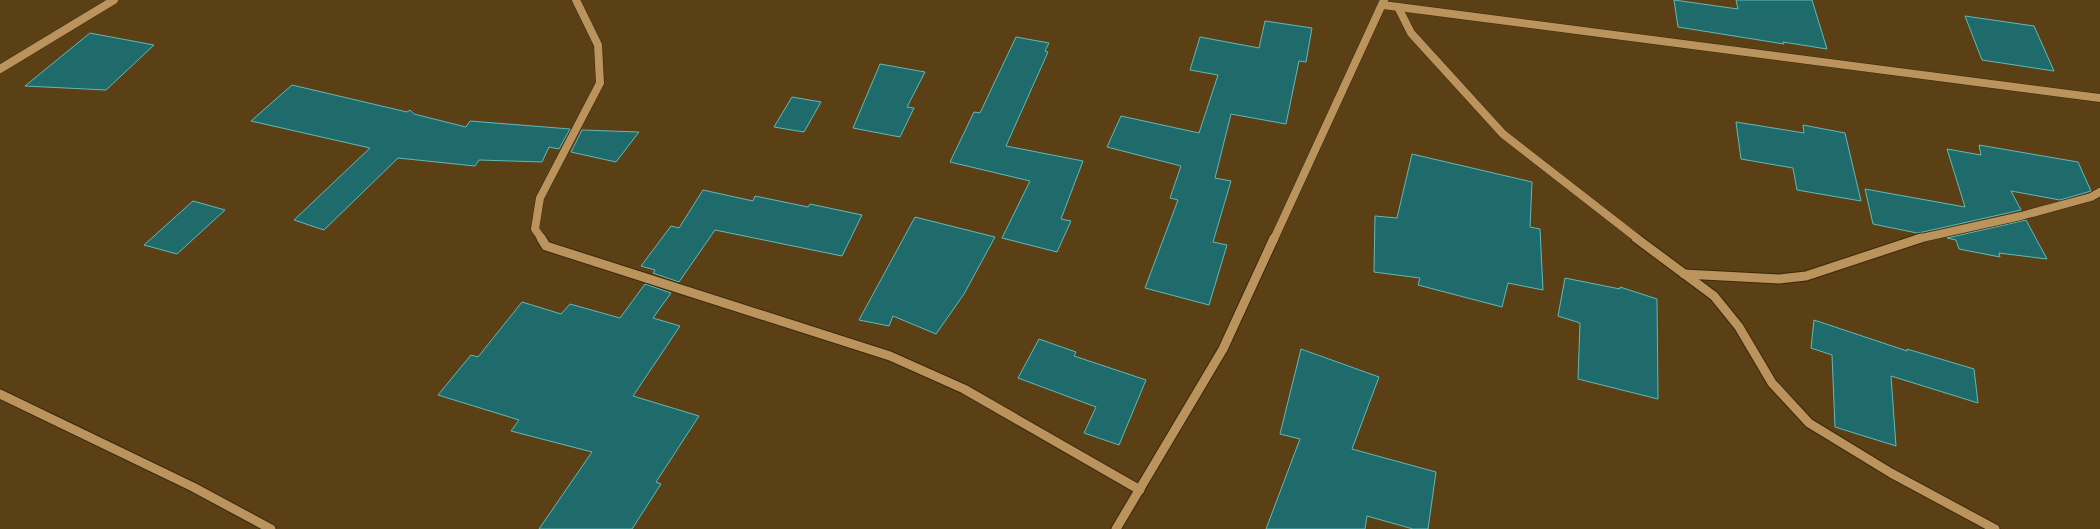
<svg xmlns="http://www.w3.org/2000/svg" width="2100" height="529" viewBox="0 0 2100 529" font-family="'DM Sans',sans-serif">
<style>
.building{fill:#1f6b6b;stroke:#61b9b8}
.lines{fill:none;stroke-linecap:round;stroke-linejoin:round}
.minor-far1-casing{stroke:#3b280b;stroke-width:9}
.minor-casing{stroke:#3b280b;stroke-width:11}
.minor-far1{stroke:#ba935d;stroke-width:8}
.minor{stroke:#ba935d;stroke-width:9}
</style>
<rect width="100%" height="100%" fill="#5b4016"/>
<!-- building -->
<g class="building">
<path d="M1674,0L1738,9L1736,0H1812L1827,49L1783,42L1784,44L1678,27Z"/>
<path d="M1965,16L2034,26L2054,71L1982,60Z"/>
<path d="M1265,21L1312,28L1306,62L1299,61L1286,124L1231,114L1215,178L1231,181L1213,242L1227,245L1209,305L1145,288L1178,200L1170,198L1181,166L1107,147L1121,116L1199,133L1218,75L1190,70L1200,37L1259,48Z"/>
<path d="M90,33L154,45L106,90L25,86Z"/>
<path d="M1016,37L1049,43L1045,51L1048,52L1006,146L1083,161L1061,219L1071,221L1057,252L1002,238L1030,181L950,162L974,112L980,113Z"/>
<path d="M880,64L925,72L907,107L914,108L900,137L853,128Z"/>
<path d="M292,85L407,112L410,110L414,114L466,127L470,121L570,129L559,149L549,147L542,162L479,160L475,166L398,158L324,230L294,220L370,148L251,121Z"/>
<path d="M792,97L821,102L804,132L774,127Z"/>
<path d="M1736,122L1804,133L1803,125L1845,133L1861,201L1797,190L1793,168L1741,159Z"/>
<path d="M582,130L639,132L616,162L571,152Z"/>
<path d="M1979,145L2078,162L2091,191L2060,200L2011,191L2021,210L1923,232L1917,233L1873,224L1865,189L1965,207L1947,149L1981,155Z"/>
<path d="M1412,154L1532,182L1530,227L1540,229L1543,290L1508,283L1502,307L1418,285L1420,278L1374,272L1375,216L1397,218Z"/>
<path d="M703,190L753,201L755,196L808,207L810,204L862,215L842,256L715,230L679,282L653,273L655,270L641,266L671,226L679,228Z"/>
<path d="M193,201L225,210L177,254L144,245Z"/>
<path d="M915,217L995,237L964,294L936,334L893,316L889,326L859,320Z"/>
<path d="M2026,220L2047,259L1999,253L2000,257L1959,249L1956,240L1947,238Z"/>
<path d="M1565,278L1620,289V287L1657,299L1658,399L1578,379L1580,323L1558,316Z"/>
<path d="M645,284L671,293L653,318L680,326L633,396L699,416L656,482L661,484L632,529H539L592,452L511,431L519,420L438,395L471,355L478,357L522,302L561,314L570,304L620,318Z"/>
<path d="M1814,320L1907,351V349L1974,369L1978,403L1891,376L1896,446L1835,427L1832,355L1811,348Z"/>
<path d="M1039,339L1076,352L1074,356L1146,380L1119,445L1084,433L1096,407L1018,378Z"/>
<path d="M1301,349L1379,377L1352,449L1436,472L1428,529H1413L1367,516L1365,529H1266L1300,439L1280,434Z"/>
</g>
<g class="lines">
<defs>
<g id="minor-far1">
<path d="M1383,5L2100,98"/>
<path d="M1398,7L1411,33L1503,134L1638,239"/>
<path d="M0,69L114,0"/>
<path d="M542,239L535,229L540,198L600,83L598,45L576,0"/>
<path d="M1274,239L1384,0"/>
<path d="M1917,239L2021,216L2091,197L2100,192"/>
</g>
<g id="minor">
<path d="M541,238L546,246L890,356L964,389L1140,490"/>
<path d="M1636,238L1714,296L1739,327L1772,383L1809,423L1891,473L1995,529"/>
<path d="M1684,274L1779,279L1806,276L1921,238"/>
<path d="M0,394L193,487L271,529"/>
<path d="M1116,529L1223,349L1274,238"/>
</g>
</defs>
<!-- minor-far1 casing -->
<use href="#minor-far1" class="minor-far1-casing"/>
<!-- minor casing -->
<use href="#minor" class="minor-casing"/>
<!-- minor-far1 -->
<use href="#minor-far1" class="minor-far1"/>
<!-- minor -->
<use href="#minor" class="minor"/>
</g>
</svg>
